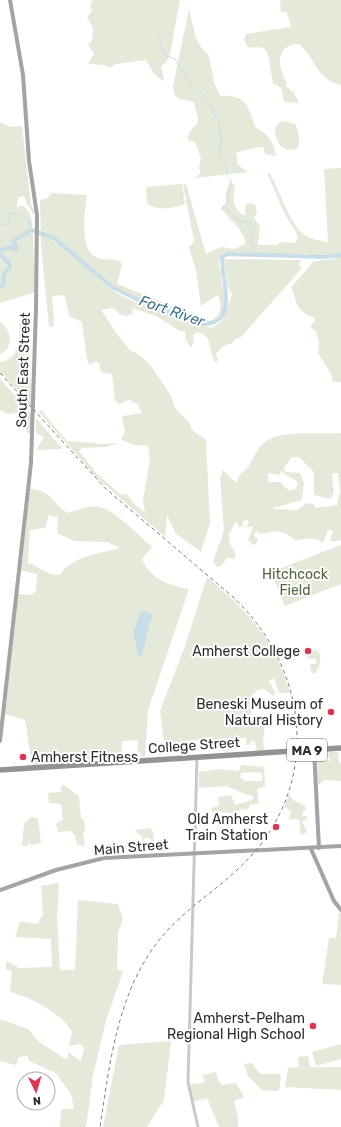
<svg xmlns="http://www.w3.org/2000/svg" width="341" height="1127" viewBox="0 0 341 1127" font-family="Rubik,sans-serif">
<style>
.green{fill:#e4e9da;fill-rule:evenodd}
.water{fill:#c7dee9}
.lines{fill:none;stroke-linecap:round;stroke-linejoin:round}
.stream{stroke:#c7dee9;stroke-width:1}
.river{stroke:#c7dee9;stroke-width:4}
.minor{stroke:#c9c9c9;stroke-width:3}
.major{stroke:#a4a4a4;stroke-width:4}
.highway{stroke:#939393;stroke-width:5.5}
.rail{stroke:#818181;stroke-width:1;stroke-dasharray:4 3;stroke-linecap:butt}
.poi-dot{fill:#dd354f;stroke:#fff;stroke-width:1.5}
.labels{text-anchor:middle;stroke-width:4;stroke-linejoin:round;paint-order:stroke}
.shield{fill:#fff;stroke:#6b6b6b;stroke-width:1}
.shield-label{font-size:13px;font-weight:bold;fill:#2c2c2c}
.street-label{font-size:14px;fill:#2c2c2c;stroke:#fff}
.park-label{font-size:14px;fill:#53653c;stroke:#fff}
.poi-label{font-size:14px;fill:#2c2c2c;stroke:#fff;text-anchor:end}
.water-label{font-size:15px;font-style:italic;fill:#3e738a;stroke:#fff}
</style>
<rect width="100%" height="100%" fill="#fff"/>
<!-- green -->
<g class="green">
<path d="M92,0H180L170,54L167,61L161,67L164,79L163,81L154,74L146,60L116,64L109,68L104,65L88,64L94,54L88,45L92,41L93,27L87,18L93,9H90Z"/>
<path d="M280,0H341V85C316,80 316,58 299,44C275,44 277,67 287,83L286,86L294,93L299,103L284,102L281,88L273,83C271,75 270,50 263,48C257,46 253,49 247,47L244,39L246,34L291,27L287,12H281Z"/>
<path d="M189,9L195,35L200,46L209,56L214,82L220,96C246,94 248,105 255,127C267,134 274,141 276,156L265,154L264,148L260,147L236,152L238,165L248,172L195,178L201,173L199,168L201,158L195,142L188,140C188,132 191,129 197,124L198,119L194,102C181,98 174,102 173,86Z"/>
<path d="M285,121L295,124C299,131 301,141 297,149C282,153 275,142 275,128L280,122Z"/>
<path d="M0,122L11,127L22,126L31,205L35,211L34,215L27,204L24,196L18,198L17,210L19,206H24L30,214L32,221L36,292L0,303Z"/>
<path d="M341,168V382H333L331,374L318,353L319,343L316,331L310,327L315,320L314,317C296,313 297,301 291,287L314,261L335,259V256L330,257L329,255L310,256L305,253L301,255H284L225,252C220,256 217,264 220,270H223C214,282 242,306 209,323C178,318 125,301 104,278L101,280C119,300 154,309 179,318C190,321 200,326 212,328L222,321L232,294L228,287L224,259L302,260L298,265L301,266V269L241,337L234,340L233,343C225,344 219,349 215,356L218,357L217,362L214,361C214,357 212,356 211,352C209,341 209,335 197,332L193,335L194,340L191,348L185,339L186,332L178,330L156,316L132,308L133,313L127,316L121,315L113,308L101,310L119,337L130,350L141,356L151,366L171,396L175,408L189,422L192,430L206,440L210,523L201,552L176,534L167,515L165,537L97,478L39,412L41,410L67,441L106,444L116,443V444L106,447L82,448L79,451L97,474L121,495L127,494L134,504L145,512L143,501L150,459L148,446L135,445L121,440L125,432L122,416L142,413L138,405L129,400L119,404L115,400L112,374L101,372L99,363L96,361L90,365L87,360L82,322L69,316L65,295L52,296L54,319L53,327L49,326L41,247L40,200L47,198L52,193L87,195C85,210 78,252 98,258C105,260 112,259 120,261L122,265L117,284L165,303L187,314L209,321C222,317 222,305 218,295L201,306L196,270L189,248L194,241L183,185L186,184L206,254L221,247L235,249L245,244C246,231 229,220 221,208L227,203L226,194L229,183L235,184C233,198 231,206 243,215H245L246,205L248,203L255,204L257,212L254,217L260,227L258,245H277L280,242L294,243L298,240C297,232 294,228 290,223C280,207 276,190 267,174L270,173C278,189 290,222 302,233C309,239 320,241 328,242L324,169Z"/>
<path d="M182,184L185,204C174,208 157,212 147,203L146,187Z"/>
<path d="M0,322C12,329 14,349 0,354Z"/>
<path d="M24,323C29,336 24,349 25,363L22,365L29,370L28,377L31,379L32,407L0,371V362C19,360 20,339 19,324Z"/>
<path d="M0,379L31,414V432L28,434L19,412L8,414L0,410Z"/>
<path d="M36,418L62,449L36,450L44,437L36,433Z"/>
<path d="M341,433V540L332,542L330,539L333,531L331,530H328L323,543C310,535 309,540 295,540L287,534L277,531L260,534L256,531L254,536L258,540L256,544L253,545L248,540L253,527H247L249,522L246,519L243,522L242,527H239L237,522L235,523C233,527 229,533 229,538C228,546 238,551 235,559L227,558L221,566L217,567L213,561L224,531L220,478L223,470L236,483L240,474C253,467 253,452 264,443C279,429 321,435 341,433ZM292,457H299L314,472V495L331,499L334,492L332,475L333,473H338L340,491L337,505L316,508L313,504L308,503L296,510L280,509L274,510L273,508L302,500L304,483L300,473L285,472L284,467ZM281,470C286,477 295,478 298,483L296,489L289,491L280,482H268V473L280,475Z"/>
<path d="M30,489C53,490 51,504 68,513C78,510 89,505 99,507C114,509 140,537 152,547L142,559C150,579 170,586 189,589L148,710L145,757H141L140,752L137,751L138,740L122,741L121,758L32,765L25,720L5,714L18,594L31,595L36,591L37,574L21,571ZM49,515L58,517L57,533L74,541L107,542L120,548C100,554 73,555 60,575C42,574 43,567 28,563L30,530L45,528Z"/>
<path d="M341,545V584L285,606L271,572Z"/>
<path d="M207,577C249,612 275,640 290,693H279L274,678L269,681L276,694L273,696L264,689L258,690L252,695L251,723L265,726L263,737L264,750H257L255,742L251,741L249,745H246V738L216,739V745H211L210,740H191L172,744L166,756L160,711L185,646Z"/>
<path d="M315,650L319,652C322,659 320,668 314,674L311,672L310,664H316V659H309V657H307L306,654Z"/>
<path d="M329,752H338L339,762L341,763V781L325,780L318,785L316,758L323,757L331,762L328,755Z"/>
<path d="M242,765L264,767L265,786L257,789L259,803L250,805L248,809L238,810L237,813C227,814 221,810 212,812L211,808L219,806L218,797L231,795L235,805L253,800V796L247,795L226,786L199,788V772L219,769L238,771ZM253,772L262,773V781H245L240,777L241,773Z"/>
<path d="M61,786H66L79,797L81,818L84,820L85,830L83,833L85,846L77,845L75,835L70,831L58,832L56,824L63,820L61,804L49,803L48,793L61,792Z"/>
<path d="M289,794L293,800L305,806L306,810L302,812L303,816H307V819L302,821L307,832L301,835L299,819L289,820L291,811L284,807Z"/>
<path d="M31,817L38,818L41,843L30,845L28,841V846H22L24,824Z"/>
<path d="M150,828L153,831L154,844H152L150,838H145L143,842L142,837L135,831L138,829Z"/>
<path d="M59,883L57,918L60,970H75L78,900L118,904L123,919L118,933L117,969L123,972L106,1020L93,1076L86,1127H60L61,1109H74L71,1094L56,1073L29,1061L27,1056L19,1057L16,1065L0,1061V1019L28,1029L38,1041L65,1059L68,1058V1052L81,1061L84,1049L81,1044L69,1046L72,1032C62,1013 30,997 10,992L12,974L11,971L6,969V961L19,968L52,967L51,939L15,937L20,921L37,924L43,915L41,886Z"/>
<path d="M339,912L341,913V985L322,984L329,938H336Z"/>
<path d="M171,1041L164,1100L147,1127H103L119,1045Z"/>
<path d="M341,1044V1059L316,1066L312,1052Z"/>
<path d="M308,1056L310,1067H341V1090L285,1087L288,1068L299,1067L298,1057Z"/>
<path d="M252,1063L260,1074H281L279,1091L262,1090L248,1076L244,1064Z"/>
<path d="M216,1072L218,1080L222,1085L236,1083L244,1097L234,1101L238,1117V1127H219L207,1098L193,1102L189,1084L205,1083L202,1075Z"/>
</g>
<!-- water -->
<path class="water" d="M142,610L153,615C146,629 147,646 139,659L133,632Z"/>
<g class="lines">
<!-- stream -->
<g class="stream">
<path d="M157,35L165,55L175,59L192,86L201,93L212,108L219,123L221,140L219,157L226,166L227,175"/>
<path d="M229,179L232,182L227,195V204L223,206L240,222L247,221L250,222L255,231L250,241L254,248L255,256"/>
<path d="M0,221L3,225H8L10,222L8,215L10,213H17L29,220L32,230"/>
</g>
<!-- river -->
<g class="river">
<path d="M0,250L12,247L15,250L17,248L13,241L32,230L54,238L112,287L148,305L204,324C240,323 221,278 222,257L227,254L324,257L341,255"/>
<path d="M0,254L10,264V267L4,274L3,285L0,286"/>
</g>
<!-- minor -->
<path class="minor" d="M197,757L188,1082L198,1127"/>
<!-- major -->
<g class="major">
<path d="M0,741L31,463L36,308L37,215L29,161L23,75L10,0"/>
<path d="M314,750L319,848"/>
<path d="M311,849L334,901L341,910"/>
<path d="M0,890L56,870L104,858L341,846"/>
</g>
<!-- highway -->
<path class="highway" d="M0,770L341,748"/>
<!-- rail -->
<path class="rail" d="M0,373L106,489L233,597C307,667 322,777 251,856C218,892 177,911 149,954C116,1005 109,1068 100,1127"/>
</g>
<!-- markers -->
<g class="poi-dot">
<circle cx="308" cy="651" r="4"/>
<circle cx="331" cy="712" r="4"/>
<circle cx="23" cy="757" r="4"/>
<circle cx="276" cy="827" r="4"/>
<circle cx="313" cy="1026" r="4"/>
</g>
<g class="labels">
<!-- shield labels -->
<rect class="shield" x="287" y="739" width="40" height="22" rx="3"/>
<g class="shield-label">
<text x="307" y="755">MA 9</text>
</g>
<!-- street labels -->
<g class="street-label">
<text transform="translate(23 370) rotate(-88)" y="5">South East Street</text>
<text transform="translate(194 745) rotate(-4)" y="5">College Street</text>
<text transform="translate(131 847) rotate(-5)" y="5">Main Street</text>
</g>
<!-- park labels -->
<g class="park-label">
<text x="295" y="579">Hitchcock<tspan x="295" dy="16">Field</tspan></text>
</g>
<!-- poi labels -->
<g class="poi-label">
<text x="300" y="656">Amherst College</text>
<text x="323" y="709">Beneski Museum of<tspan x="323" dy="16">Natural History</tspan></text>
<text x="31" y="762" text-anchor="start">Amherst Fitness</text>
<text x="268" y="824">Old Amherst<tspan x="268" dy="16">Train Station</tspan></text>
<text x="305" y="1023">Amherst-Pelham<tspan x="305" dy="16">Regional High School</tspan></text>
</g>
<!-- water labels -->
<g class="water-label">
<text transform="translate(172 311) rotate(19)" y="5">Fort River</text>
</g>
</g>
<!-- north arrow -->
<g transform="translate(36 1091) rotate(175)"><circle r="19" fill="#ffffff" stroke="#ababab"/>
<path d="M0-3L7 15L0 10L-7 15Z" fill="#dd354f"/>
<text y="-6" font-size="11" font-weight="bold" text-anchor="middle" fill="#2c2c2c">N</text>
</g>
</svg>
